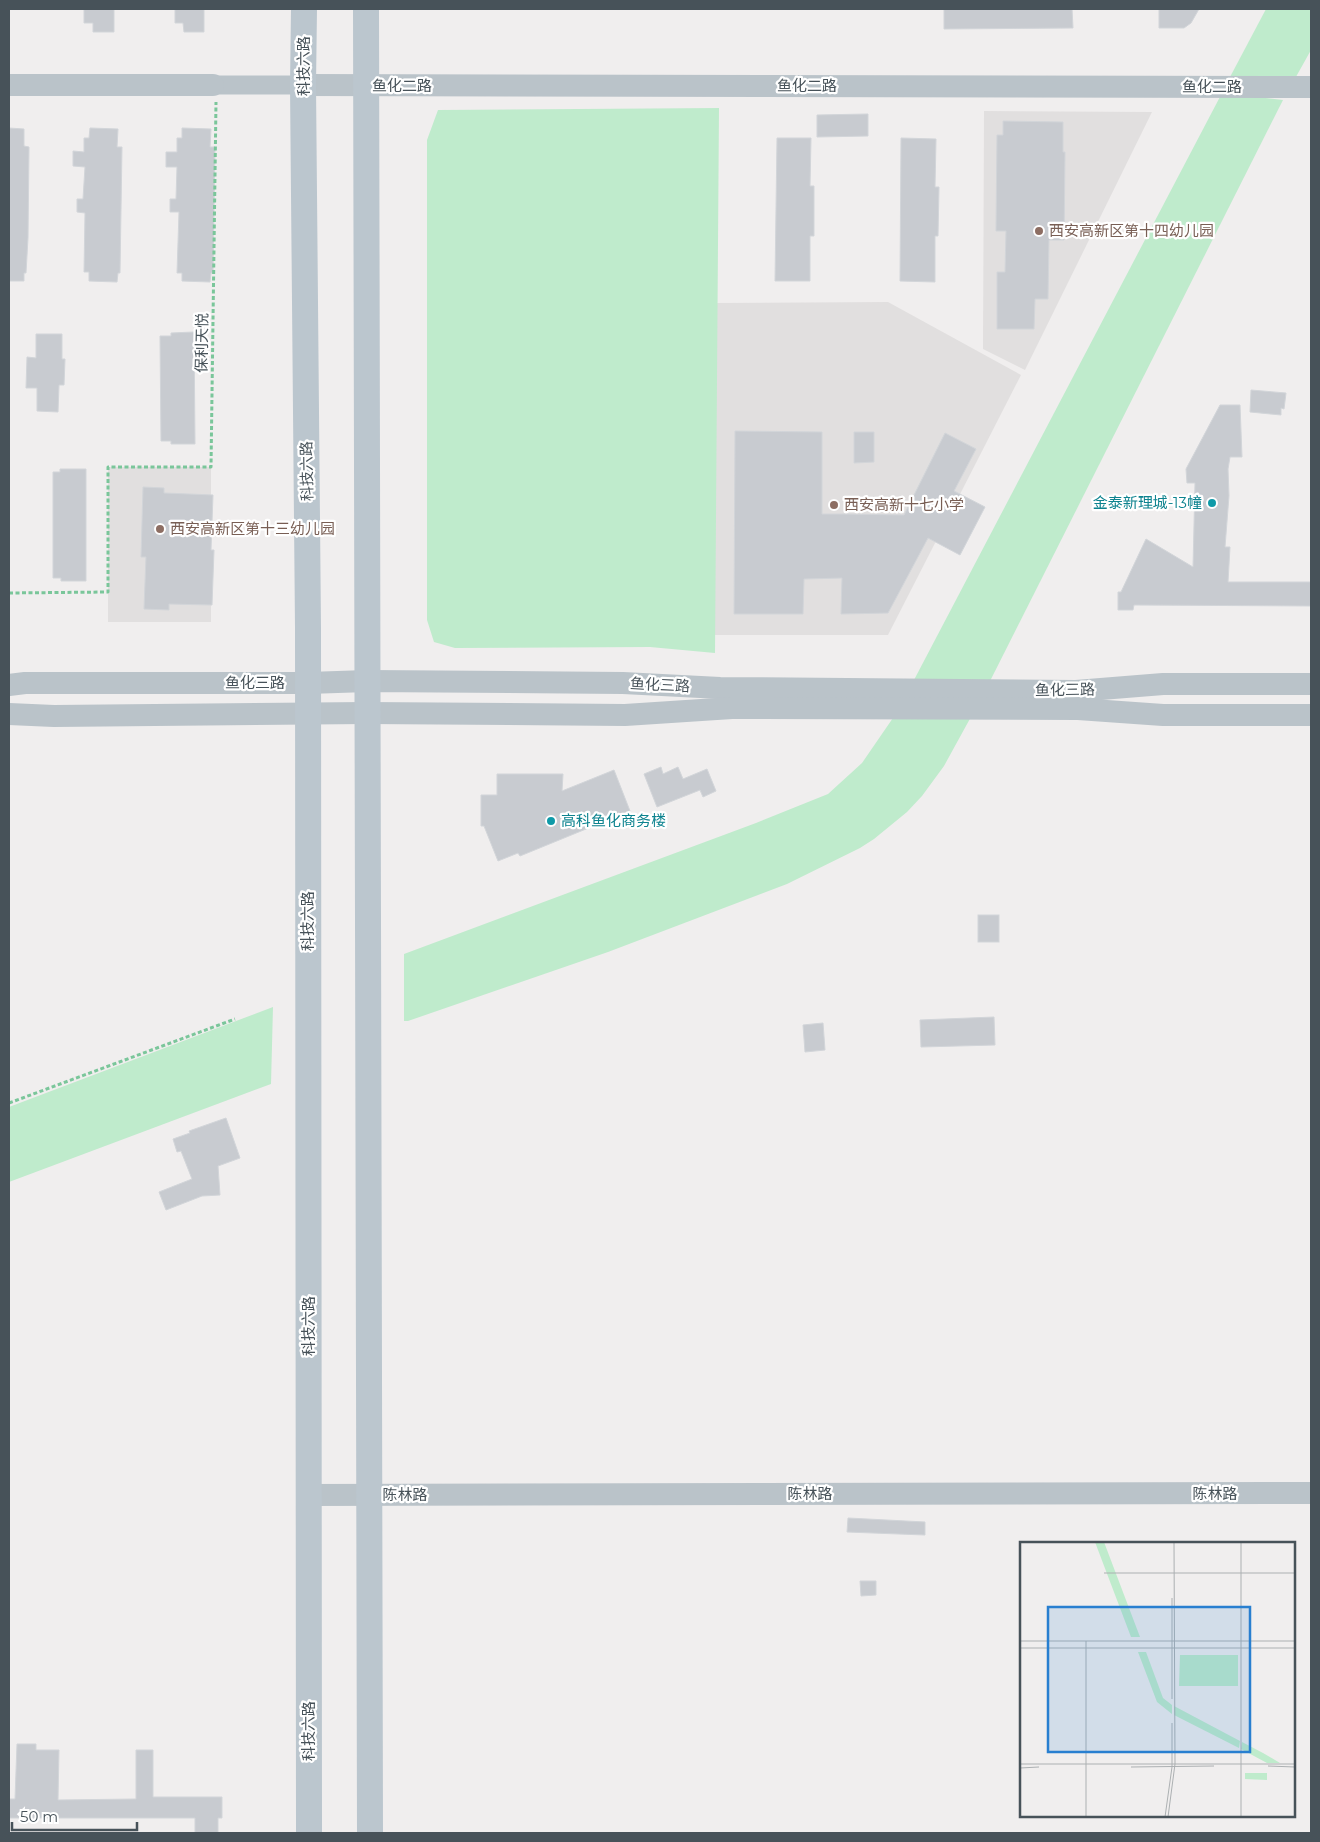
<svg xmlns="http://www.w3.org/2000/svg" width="1320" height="1842" viewBox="0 0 1320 1842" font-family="Montserrat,'Noto Sans SC',sans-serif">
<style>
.education{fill:#e1dfdf}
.green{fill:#bfebcc}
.building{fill:#c8cbd0;stroke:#d2d5d9}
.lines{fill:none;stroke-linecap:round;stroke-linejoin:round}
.path{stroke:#7ac69a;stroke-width:3;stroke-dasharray:4 2.5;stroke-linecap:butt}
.minor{stroke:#bac3c9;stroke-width:19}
.tertiary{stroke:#bac3c9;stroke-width:22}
.secondary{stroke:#bbc6ce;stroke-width:26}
.education-dot{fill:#8d6e63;stroke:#fff;stroke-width:2}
.culture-dot{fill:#0f9aa8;stroke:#fff;stroke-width:2}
.labels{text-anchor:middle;stroke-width:4.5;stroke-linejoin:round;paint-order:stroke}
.street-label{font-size:15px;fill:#475259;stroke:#fff}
.education-label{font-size:15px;fill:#785e54;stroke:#fff;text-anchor:start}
.culture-label{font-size:15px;fill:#0d838f;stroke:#fff;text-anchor:end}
.inset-road{fill:none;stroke:#acb0b2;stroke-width:1}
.view{fill:#287fd0;fill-opacity:0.15;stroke:#287fd0;stroke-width:2.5}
.inset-edge{fill:none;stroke:#475259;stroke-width:2.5}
</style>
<rect width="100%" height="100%" fill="#f0eeee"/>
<!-- education -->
<g class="education">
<path d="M984,111L1152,112L1025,370L983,349Z"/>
<path d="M888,302L1021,375L888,635H714L715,303Z"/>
<rect x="108" y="467" width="103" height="155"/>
</g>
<!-- green -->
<g class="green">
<path d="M1266,9H1311V50L1292,84L1230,77Z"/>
<path d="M1222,93L1283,100L981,699H904Z"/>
<path d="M719,108L715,653L650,647L455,648L434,642L427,620V140L438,110Z"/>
<path d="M895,715H972L944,766L922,796L907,812L874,839L860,848L787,884L608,952L408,1021H404V954L756,823L828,794L862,763Z"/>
<path d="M273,1007L271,1084L9,1182V1107Z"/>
</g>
<!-- building -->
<g class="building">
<path d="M84,9H114V32H93V23H84Z"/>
<path d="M175,9H204V32H184L183,23H175Z"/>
<path d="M944,9H1072L1073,28L944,29Z"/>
<path d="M1159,9H1199L1191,23L1184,28H1159Z"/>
<path d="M868,114V136L817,137V115Z"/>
<path d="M1003,121L1063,122V152H1065L1064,240H1049L1048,299H1035L1034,329H997V272H1005L1006,231H996L997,135H1003Z"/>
<path d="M9,128L24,129V146L29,147L28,238L26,273H24V281H9Z"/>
<path d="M90,128L118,129L117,147H122L120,273H118L117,282L89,281V272H84L85,213L77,212V199H83L85,167L73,166V151L84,152V138H89Z"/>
<path d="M182,128L211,129L210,147H215L213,273H211L210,282L182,281V273H177L179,212H170V199H176L177,167H166V152H177V138H182Z"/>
<path d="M777,138H811L810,186H814V236H810V281H775Z"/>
<path d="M901,138L936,139L935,187H939L938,236H935V282L900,281Z"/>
<path d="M194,332L195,444H171V441H161L160,336H171V333Z"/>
<path d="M36,334H62V359H65L64,385H59L58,412L37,411V388H26L27,357L36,358Z"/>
<path d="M1251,390L1286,393L1284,409L1281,408V415L1250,412Z"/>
<path d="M1220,405H1240L1242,457H1230L1228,469L1229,496L1225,547H1230L1228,582H1311V606L1134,605L1133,610H1118V592H1121L1146,539L1193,567L1195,483H1187L1186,469Z"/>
<path d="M735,431L822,432V514H842L904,515L945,433L976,449L954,491L985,507L960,555L928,538L888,613L841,614L842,578L804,579L803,614H734Z"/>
<path d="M854,432H874V462L854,463Z"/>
<path d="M60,469H86V581H61V578H53V472H60Z"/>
<path d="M143,487L164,488V493L213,495L211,550H214L212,605L169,604V610L144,609L146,557H141Z"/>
<path d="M661,767L663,774L678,767L683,779L707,769L716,791L703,797L700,790L657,807L644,774Z"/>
<path d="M614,770L630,811L520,856L518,853L498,861L484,826H481V795H497V774H563L562,791Z"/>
<rect x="978" y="915" width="21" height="27"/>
<path d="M994,1017L995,1045L921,1047L920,1020Z"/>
<path d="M823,1023L825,1050L805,1052L803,1025Z"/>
<path d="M226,1118L240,1158L218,1166L220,1195L202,1196L166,1210L159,1192L192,1179L181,1151L177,1152L173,1139L190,1133L189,1131Z"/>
<path d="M848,1518L925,1522V1535L847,1532Z"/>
<path d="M860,1581H876V1595L861,1596Z"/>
<path d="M17,1744H36V1750H59L58,1800L136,1799V1750H153V1797H222V1818H218V1833H195V1818H9V1799H15Z"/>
</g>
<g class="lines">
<!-- path -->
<g class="path">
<path d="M9,593L108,592V467H211L216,102"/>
<path d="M9,1103L235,1019"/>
</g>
<!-- minor -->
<path class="minor" d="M213,85H303"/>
<!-- tertiary -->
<g class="tertiary">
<path d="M9,85H213"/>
<path d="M303,85L1311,87"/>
<path d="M9,685L25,683H308L367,681L623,683L720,688L1076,691L1163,684H1311"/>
<path d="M9,714L54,716L367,713L625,715L732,708L1078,709L1163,715H1311"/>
<path d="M309,1495L1311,1493"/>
</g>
<!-- secondary -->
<g class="secondary">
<path d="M304,9L303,85L308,628L309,1833"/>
<path d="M366,9L370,1833"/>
</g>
</g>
<!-- markers -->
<g class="education-dot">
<circle cx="1039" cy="231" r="5"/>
<circle cx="834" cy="505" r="5"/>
<circle cx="160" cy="529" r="5"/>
</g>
<g class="culture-dot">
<circle cx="1212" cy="503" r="5"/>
<circle cx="551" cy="821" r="5"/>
</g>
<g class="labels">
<!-- street labels -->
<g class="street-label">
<text transform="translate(304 66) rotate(-90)" y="5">科技六路</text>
<text x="402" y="91">鱼化二路</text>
<text x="807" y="91">鱼化二路</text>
<text x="1212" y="92">鱼化二路</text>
<text transform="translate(202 343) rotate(-89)" y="5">保利天悦</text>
<text transform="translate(307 471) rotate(-91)" y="5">科技六路</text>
<text x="255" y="688">鱼化三路</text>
<text transform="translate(660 685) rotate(3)" y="5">鱼化三路</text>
<text transform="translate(1065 690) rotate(-1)" y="5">鱼化三路</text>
<text transform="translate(308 921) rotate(-90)" y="5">科技六路</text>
<text transform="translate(309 1326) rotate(-90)" y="5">科技六路</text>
<text x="810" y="1499">陈林路</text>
<text x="1215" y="1499">陈林路</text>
<text x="405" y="1500">陈林路</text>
<text transform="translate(309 1731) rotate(-90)" y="5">科技六路</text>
</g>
<!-- education labels -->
<g class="education-label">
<text x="1049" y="236">西安高新区第十四幼儿园</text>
<text x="844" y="510">西安高新十七小学</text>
<text x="170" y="534">西安高新区第十三幼儿园</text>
</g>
<!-- culture labels -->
<g class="culture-label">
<text x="1202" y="508">金泰新理城-13幢</text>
<text x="561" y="826" text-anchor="start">高科鱼化商务楼</text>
</g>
</g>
<!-- overview -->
<g transform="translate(1020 1542)">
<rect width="275" height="275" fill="#f0eeee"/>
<path d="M75,0H84L120,95H111ZM118,110H126L143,156L152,163V172L137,160ZM160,113H218V144H159ZM154,164L220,199L219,206L154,173ZM222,200L243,211L260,221H247L221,207ZM225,231H247V238L225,237Z" fill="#bfebcc"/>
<path class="inset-road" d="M84,31H275M152,56V157M0,99H275M66,99V275M0,106H275M0,222H275M248,224L275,225M111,225L194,224M0,226L19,225M145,275L152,225V181M148,275L155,222L154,0M221,275V0"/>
<path class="view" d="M28,65H230V210H28Z"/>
<rect width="275" height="275" class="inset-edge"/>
</g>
<!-- border -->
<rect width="1320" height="1842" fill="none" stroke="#475259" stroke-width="20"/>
<!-- scale -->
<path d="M12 1822v8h125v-8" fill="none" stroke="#475259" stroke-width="2.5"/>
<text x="20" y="1822" font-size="15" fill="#475259" stroke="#ffffff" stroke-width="4" paint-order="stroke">50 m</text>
</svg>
